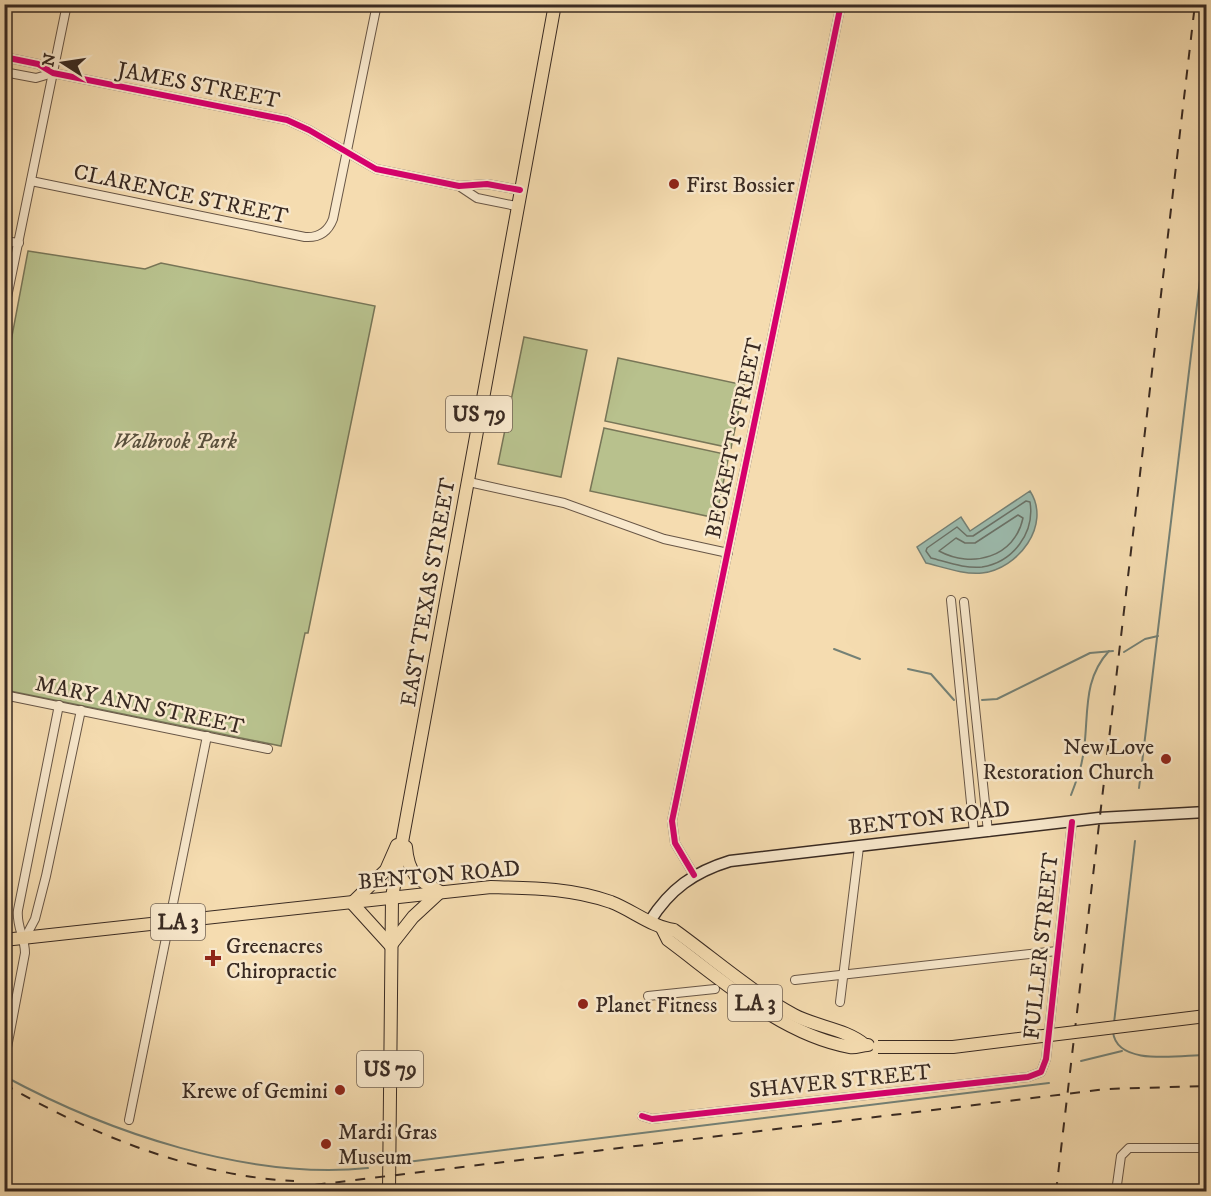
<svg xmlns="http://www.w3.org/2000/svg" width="1211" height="1196" viewBox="0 0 1211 1196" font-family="'IM FELL DW Pica',serif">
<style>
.green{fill:#b8c18d;stroke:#787658;stroke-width:1.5}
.water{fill:#9cbbae;stroke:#748176;stroke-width:1.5}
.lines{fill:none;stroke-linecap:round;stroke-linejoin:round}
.shore{stroke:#6a7268;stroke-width:1.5}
.stream{stroke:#748176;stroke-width:2}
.street-casing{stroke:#685646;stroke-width:10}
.secondary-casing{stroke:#392a22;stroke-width:13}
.primary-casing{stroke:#392a22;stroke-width:14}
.street{stroke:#f8e8cc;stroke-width:8}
.secondary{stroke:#f8e8cc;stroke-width:10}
.primary{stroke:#f5dcb0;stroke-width:12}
.rail{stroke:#392a22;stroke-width:2;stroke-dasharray:10 10;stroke-linecap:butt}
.primary-bridge-casing{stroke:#392a22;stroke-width:14;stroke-linecap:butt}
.primary-bridge{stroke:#f5dcb0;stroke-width:12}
.cycleway-casing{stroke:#f8e8cc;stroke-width:10}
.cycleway{stroke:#d6006c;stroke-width:6}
.poi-dot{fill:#8f2418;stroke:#f8e8cc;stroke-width:2}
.labels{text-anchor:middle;stroke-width:5;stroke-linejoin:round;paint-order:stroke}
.shield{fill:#f8e8cc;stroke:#726355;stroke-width:1.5}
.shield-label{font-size:21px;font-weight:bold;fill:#392a22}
.street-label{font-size:22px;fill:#392a22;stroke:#f8e8cc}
.poi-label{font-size:22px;fill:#392a22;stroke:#f8e8cc;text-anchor:start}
.park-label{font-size:22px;font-style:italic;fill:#59503d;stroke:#f8e8cc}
</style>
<rect width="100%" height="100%" fill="#f5dcb0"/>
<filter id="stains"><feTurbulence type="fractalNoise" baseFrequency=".00333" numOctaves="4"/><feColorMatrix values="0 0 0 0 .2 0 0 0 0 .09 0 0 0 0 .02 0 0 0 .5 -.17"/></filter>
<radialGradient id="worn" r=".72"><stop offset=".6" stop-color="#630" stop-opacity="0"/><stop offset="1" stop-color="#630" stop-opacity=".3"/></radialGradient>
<!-- green -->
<g class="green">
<path d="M28,251L145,269L161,263L375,306L308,633H305L281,746L5,690V373Z"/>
<path d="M524,337L587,350L561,477L498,464Z"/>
<path d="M618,358L744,385L731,448L605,421Z"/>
<path d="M604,428L729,455L716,518L590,491Z"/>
</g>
<!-- water -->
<path class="water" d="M1030,491C1052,525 1018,569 982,573C964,575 943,567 926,563L917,547L961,517L970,531Z"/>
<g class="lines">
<!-- shore -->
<g class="shore">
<path d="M1026,501L1030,502C1035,533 1013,562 982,567C966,569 947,562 931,558L926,551L927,548L957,527L967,536H973Z"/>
<path d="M1018,515L1023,518C1015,557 972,569 939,551L956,538L965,543H975Z"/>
</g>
<!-- stream -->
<g class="stream">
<path d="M834,649L860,659"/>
<path d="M1124,652L1145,639L1158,636"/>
<path d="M908,669L931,674L954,700"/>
<path d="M982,700L997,699L1090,653L1113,651"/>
<path d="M1139,788L1206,230"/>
<path d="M1071,795C1078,777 1084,760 1085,740C1088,707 1085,677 1109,651"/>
<path d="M1114,1023L1135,841"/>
<path d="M1113,1032C1117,1067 1180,1055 1206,1055"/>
<path d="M1081,1061L1122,1051"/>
<path d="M4,1076C109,1133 248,1180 368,1168"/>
<path d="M407,1162L1049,1083"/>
</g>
<defs>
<g id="street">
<path d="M4,57L38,64L53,73L287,120L309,130L376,169L459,186L487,184L520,190"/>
<path d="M4,72L36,78L53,73"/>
<path d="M31,181L305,237C319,238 328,232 333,219L377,4"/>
<path d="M459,186L477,198L516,206"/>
<path d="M4,241L19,243"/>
<path d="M4,312L67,4"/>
<path d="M469,482L564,503L664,539L728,553"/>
<path d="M951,600L974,833"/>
<path d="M964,602L988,832"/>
<path d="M4,695L268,749"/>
<path d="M694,875L675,843L672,821L841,4"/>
<path d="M25,938L35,919L46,876L81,710"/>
<path d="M795,980L1057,951"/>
<path d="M648,996L715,989"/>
<path d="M840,1002L859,847"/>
<path d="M5,1058L25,953C25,937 16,926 18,910L59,705"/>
<path d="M642,1116L652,1119L1028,1077L1041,1072L1046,1059L1072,822"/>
<path d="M129,1120L207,736"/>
<path d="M1116,1192L1121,1156L1129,1148H1206"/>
</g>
<path id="secondary" d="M650,921C670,889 694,872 730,861L1099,818L1206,812"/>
<g id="primary">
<path d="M406,847C408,873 417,880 439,891"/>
<path d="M352,903L386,870L397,845"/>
<path d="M352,903L391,946"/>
<path d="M662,928L668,940C722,980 782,1035 850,1047C856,1048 862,1045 868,1045"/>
<path d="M4,940L491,887C533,888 571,888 611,902C632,910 652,927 674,930C713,958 751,992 794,1015C817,1027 846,1029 865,1045"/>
<path d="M391,945L413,917L440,892"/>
<path d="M389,1192L392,897L555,4"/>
</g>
</defs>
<!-- street casing -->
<use href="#street" class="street-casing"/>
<!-- secondary casing -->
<use href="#secondary" class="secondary-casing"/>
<!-- primary casing -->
<use href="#primary" class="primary-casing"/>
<!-- street -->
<use href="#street" class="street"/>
<!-- secondary -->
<use href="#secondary" class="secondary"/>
<!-- primary -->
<use href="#primary" class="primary"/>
<!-- rail -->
<g class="rail">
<path d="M4,1084C90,1134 193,1176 294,1181"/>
<path d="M256,1192L1107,1089L1206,1086"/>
<path d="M1056,1192L1195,4"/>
</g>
<defs>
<path id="primary-bridge" d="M878,1047H953L1206,1016"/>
</defs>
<!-- primary-bridge casing -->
<use href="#primary-bridge" class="primary-bridge-casing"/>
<!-- primary-bridge -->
<use href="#primary-bridge" class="primary-bridge"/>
<defs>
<g id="cycleway">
<path d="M4,57L38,64L53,73L287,120L309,130L376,169L459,186L487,184L520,190"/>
<path d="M694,875L675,843L672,821L841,4"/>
<path d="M642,1116L652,1119L1028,1077L1041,1072L1046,1059L1072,822"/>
</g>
</defs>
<!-- cycleway casing -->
<use href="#cycleway" class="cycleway-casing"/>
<!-- cycleway -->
<use href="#cycleway" class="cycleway"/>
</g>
<!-- markers -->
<g class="poi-dot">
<circle cx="674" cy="184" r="6"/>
<circle cx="1166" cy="759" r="6"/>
<path d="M210 949h6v6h6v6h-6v6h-6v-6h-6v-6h6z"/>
<circle cx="583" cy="1004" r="6"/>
<circle cx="340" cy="1090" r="6"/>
<circle cx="326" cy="1144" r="6"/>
</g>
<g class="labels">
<!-- shield labels -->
<g class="shield">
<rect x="446" y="396" width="66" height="36" rx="4.5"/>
<rect x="151" y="904" width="54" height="36" rx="4.5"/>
<rect x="728" y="985" width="54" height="36" rx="4.5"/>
<rect x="357" y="1051" width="66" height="36" rx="4.5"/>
</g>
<g class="shield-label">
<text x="479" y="421">US 79</text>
<text x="178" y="929">LA 3</text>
<text x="755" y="1010">LA 3</text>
<text x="390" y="1076">US 79</text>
</g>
<!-- street labels -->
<g class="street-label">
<text transform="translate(199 84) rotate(11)" y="8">JAMES STREET</text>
<text transform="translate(181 193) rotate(12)" y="8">CLARENCE STREET</text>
<text transform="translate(733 438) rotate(-78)" y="8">BECKETT STREET</text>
<text transform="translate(427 592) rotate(-80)" y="8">EAST TEXAS STREET</text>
<text transform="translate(140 704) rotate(12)" y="8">MARY ANN STREET</text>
<text transform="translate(929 817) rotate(-7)" y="8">BENTON ROAD</text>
<text transform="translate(439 874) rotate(-5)" y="8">BENTON ROAD</text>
<text transform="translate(1040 946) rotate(-84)" y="8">FULLER STREET</text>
<text transform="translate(840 1080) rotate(-6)" y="8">SHAVER STREET</text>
</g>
<!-- poi labels -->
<g class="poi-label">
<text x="686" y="192">First Bossier</text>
<text x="1154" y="754" text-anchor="end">New Love<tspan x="1154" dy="25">Restoration Church</tspan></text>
<text x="226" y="953">Greenacres<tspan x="226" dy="25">Chiropractic</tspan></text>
<text x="595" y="1012">Planet Fitness</text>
<text x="328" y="1098" text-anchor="end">Krewe of Gemini</text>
<text x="338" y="1139">Mardi Gras<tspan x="338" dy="25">Museum</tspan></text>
</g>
<!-- park labels -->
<g class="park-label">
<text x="175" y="448">Walbrook Park</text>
</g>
</g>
<!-- margin -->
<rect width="1211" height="1196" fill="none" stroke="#f5dcb0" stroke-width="24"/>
<rect x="6" y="6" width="1199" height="1184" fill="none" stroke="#392a22" stroke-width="3"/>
<rect x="12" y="12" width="1187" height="1172" fill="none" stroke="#392a22" stroke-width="1.5"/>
<!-- north arrow -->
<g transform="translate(63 63) rotate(282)" stroke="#f8e8cc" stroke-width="4.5" paint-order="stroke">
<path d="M0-4.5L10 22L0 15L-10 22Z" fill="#392a22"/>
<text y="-9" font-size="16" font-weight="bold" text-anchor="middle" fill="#392a22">N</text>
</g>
<rect width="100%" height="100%" filter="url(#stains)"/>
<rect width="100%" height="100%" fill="url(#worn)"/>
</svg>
